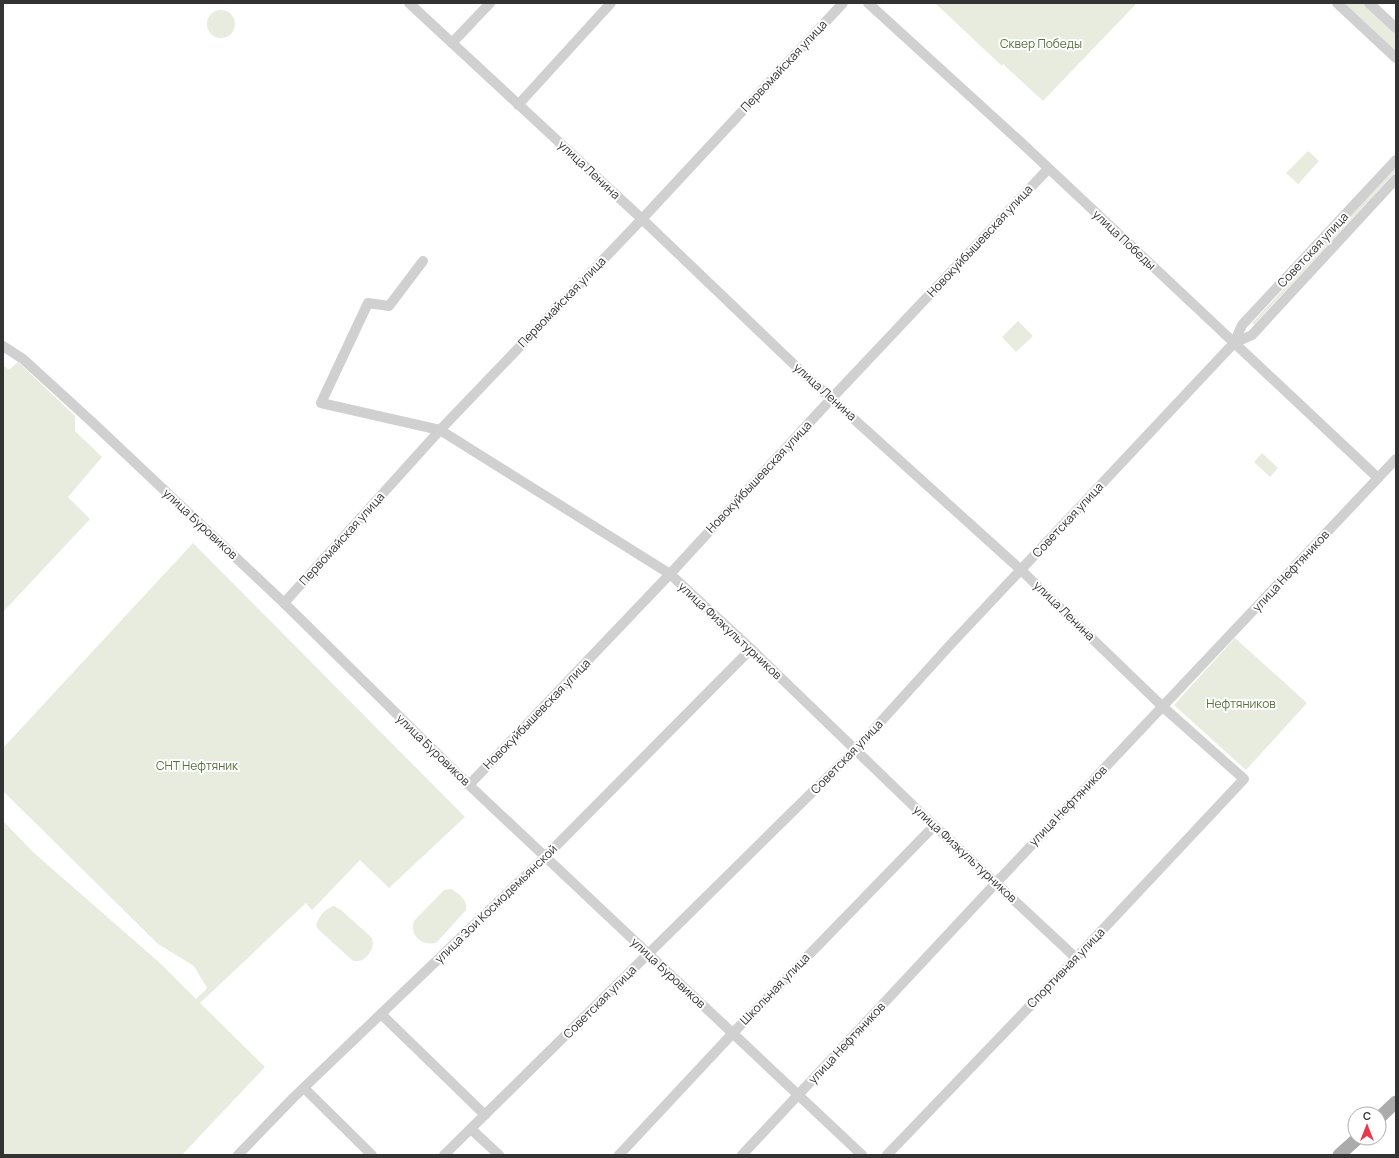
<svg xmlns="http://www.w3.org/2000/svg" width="1399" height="1158" viewBox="0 0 1399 1158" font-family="Manrope,sans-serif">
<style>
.green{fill:#e7ecdf}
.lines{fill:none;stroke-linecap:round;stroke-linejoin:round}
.minor{stroke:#d0d0d0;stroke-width:10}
.major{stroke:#ababab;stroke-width:13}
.labels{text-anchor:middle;stroke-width:4;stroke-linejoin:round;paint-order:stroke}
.park-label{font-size:12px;fill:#58703f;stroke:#fff}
.street-label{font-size:12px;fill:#333;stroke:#fff}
</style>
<rect width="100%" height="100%" fill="#fff"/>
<!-- green -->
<g class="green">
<path d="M935,3H1136L1135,5L1043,101L1003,64L1002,66Z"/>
<path d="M1343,3H1363L1396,34V52Z"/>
<circle cx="221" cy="24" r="14"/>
<path d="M1308,151L1319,161L1298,184L1286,173Z"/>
<path d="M1396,166V171L1254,325L1252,323Z"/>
<path d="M1018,321L1033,336L1016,352L1002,337Z"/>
<path d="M18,362L75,416V431L102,457L68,497L90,519L3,612V365L9,370Z"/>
<path d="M1262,453L1278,468L1270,477L1254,462Z"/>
<path d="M193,543L465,817L389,888L360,860L312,910L306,903L200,1003L265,1067L182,1155H3V821L34,853L161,964L196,999L207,988L194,966L158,944L3,791V748Z"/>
<path d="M1235,638L1307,703L1246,770L1174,705Z"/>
<path d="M451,889C459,893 468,901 466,910L437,942C424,948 408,935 414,921L444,890Z"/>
<path d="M334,906L341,910L372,938C376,948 364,966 352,960L318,929L316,925C318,917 326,908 334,906Z"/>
</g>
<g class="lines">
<!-- minor -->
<g class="minor">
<path d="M409,3L642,219L804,374L1021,570L1163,707L1244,779L1076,958L887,1155"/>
<path d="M868,3L1026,147L1378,478"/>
<path d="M1337,3L1396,58"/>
<path d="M1369,3L1396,28"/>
<path d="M452,43L490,3"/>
<path d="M518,105L611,3"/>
<path d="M423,261L389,306L368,303L321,403L440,430L670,574L751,649L926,818L1076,958"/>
<path d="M1234,343L1252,335L1396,179"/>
<path d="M3,346L23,359L92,422L284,603L469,785L862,1155"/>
<path d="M284,603L440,430L642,219L843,3"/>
<path d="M469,785L670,574L831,399L1048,169"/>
<path d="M381,1014L485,1115"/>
<path d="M304,1088L372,1155"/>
<path d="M471,1129L499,1155"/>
<path d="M238,1155L293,1098L545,857L751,649"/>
<path d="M444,1155L856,749L951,644L1234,343L1242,325L1396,160"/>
<path d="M619,1155L733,1033L934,826"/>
<path d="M742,1155L996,883L1396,459"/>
</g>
<!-- major -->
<g class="major">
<path d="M1379,1118L1396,1102"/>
<path d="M1339,1155L1358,1138"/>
</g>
</g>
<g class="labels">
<!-- park labels -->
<g class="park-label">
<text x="1041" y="48">Сквер Победы</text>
<text x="1241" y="708">Нефтяников</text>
<text x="197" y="770">СНТ Нефтяник</text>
</g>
<!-- street labels -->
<g class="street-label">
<text transform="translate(784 66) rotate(-47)" y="4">Первомайская улица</text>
<text transform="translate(589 170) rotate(43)" y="4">улица Ленина</text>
<text transform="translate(1124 240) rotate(43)" y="4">улица Победы</text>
<text transform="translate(980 241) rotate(-47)" y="4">Новокуйбышевская улица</text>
<text transform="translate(1313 250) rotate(-47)" y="4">Советская улица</text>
<text transform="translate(562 302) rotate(-46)" y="4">Первомайская улица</text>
<text transform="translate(825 392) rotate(42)" y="4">улица Ленина</text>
<text transform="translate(759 477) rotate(-47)" y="4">Новокуйбышевская улица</text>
<text transform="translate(1068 520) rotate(-47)" y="4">Советская улица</text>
<text transform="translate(200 524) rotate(43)" y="4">улица Буровиков</text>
<text transform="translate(342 539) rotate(-48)" y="4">Первомайская улица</text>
<text transform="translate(1291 571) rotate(-47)" y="4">улица Нефтяников</text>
<text transform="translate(1064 611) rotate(44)" y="4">улица Ленина</text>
<text transform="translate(730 631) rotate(43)" y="4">улица Физкультурников</text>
<text transform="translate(537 714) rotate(-46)" y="4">Новокуйбышевская улица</text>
<text transform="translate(433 750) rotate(44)" y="4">улица Буровиков</text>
<text transform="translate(847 757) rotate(-46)" y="4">Советская улица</text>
<text transform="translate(1068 806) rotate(-46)" y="4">улица Нефтяников</text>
<text transform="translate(965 854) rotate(43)" y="4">улица Физкультурников</text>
<text transform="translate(496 904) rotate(-44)" y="4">улица Зои Космодемьянской</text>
<text transform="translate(1066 968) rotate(-46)" y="4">Спортивная улица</text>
<text transform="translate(668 973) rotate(43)" y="4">улица Буровиков</text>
<text transform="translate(775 989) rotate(-46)" y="4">Школьная улица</text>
<text transform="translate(600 1002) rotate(-45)" y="4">Советская улица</text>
<text transform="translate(847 1043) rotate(-47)" y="4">улица Нефтяников</text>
</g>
</g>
<!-- border -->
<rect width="1399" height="1158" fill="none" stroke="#333333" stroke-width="8"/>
<!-- north arrow -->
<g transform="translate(1367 1126)"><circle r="19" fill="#ffffff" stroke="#adadad"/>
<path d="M0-3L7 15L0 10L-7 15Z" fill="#e7384d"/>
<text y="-6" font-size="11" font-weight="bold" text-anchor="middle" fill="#333333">С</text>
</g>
</svg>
